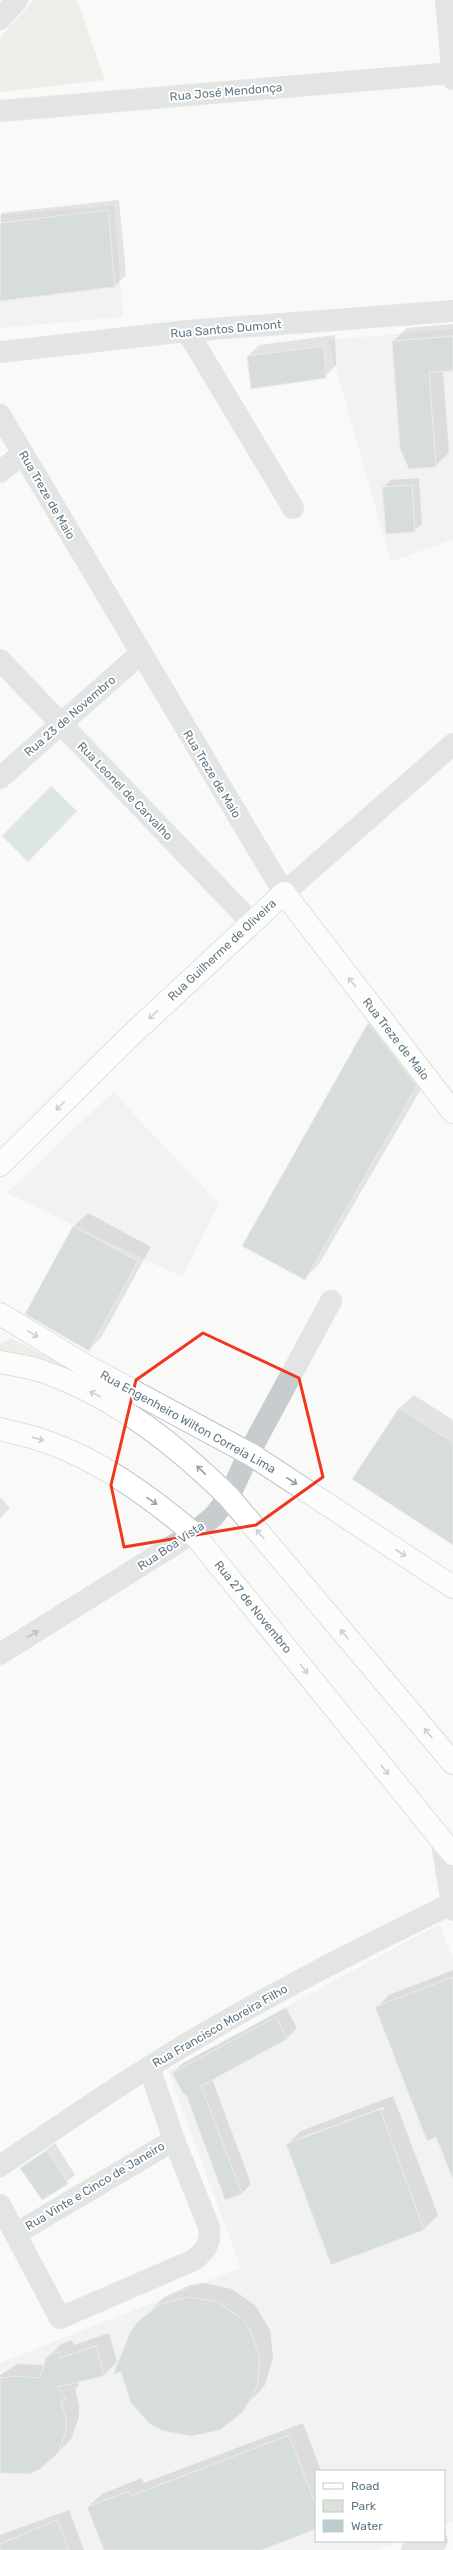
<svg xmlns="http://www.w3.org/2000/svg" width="453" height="2550" viewBox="0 0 453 2550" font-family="Rubik,sans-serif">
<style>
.built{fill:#e7e9e8}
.green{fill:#dce2d7}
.water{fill:#bdcccf}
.shadow{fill:#0003;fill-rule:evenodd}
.building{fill:#adb8bc;stroke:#dbdbd9}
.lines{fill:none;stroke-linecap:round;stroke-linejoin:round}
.major-casing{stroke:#babfc2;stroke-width:24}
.minor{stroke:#c7cccf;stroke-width:22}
.major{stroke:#fff;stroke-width:22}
.oneway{stroke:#91a1a9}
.oneway2{stroke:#677d88}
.marked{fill:none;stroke:#f0361f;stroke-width:3;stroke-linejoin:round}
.labels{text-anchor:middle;stroke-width:4;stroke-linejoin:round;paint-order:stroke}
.street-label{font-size:12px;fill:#627984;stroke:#fff}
</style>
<rect width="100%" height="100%" fill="#f9f9f7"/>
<!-- built -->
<g class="built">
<path d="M114,206L123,317L0,328V215Z"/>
<path d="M453,329V539L391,562L328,340Z"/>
<path d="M113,1092L219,1204L182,1277L7,1193Z"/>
<path d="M439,1924L453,1959V2522L444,2525V2471H316V2541H401L376,2550H0V2363L241,2268L168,2071Z"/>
</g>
<!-- green -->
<g class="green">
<path d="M34,0H77L105,80L0,92V37Z"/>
<path d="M11,1338L109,1388L0,1352V1344Z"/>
</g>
<!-- water -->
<path class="water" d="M51,786L77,811L28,862L2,836Z"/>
<!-- shadow -->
<g class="shadow">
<path d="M119,200L126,275L115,286L0,300L1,213Z"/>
<path d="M453,324V370L443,371L449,453L435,466L393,341L407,328Z"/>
<path d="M335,335L336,365L325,377L248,356L259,345Z"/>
<path d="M419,478L422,524L414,531L383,488L391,480Z"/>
<path d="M383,1010L431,1072L319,1264L305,1278L243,1246L369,1023Z"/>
<path d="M88,1213L151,1247L102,1336L89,1350L26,1314L74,1226Z"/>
<path d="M414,1395L453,1420V1543L354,1479L400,1408Z"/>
<path d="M0,1497L10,1508L0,1518Z"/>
<path d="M453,1970V2178L437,2136L377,2008L389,1995Z"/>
<path d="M286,2008L297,2028L287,2038L212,2079L251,2184L241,2194L187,2092L173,2073L183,2063Z"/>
<path d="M393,2096L438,2215L424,2229L287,2145L301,2131ZM384,2107L385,2109L302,2139V2137Z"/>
<path d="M55,2143L75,2175L42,2199L22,2168Z"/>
<path d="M204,2283L232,2289L255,2305L270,2330L273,2358L265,2385L232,2421L219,2429L130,2333L164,2297L190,2285Z"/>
<path d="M109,2333L117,2362L104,2375L77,2382L79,2385L75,2389L79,2405V2417L71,2439L49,2461L29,2473L0,2470V2375L18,2364L45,2365L47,2358L61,2344L72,2340L74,2345Z"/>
<path d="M303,2423L321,2471H316V2528L259,2550H105L88,2507L102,2494L142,2478L144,2483Z"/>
<path d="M69,2510L84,2550H0V2535Z"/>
</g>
<!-- building -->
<g class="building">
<path d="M108,210L115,287L0,301V223Z"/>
<path d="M453,336V371L429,372L436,467L409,469L400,449L392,341Z"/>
<path d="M324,346L326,378L251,389L247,356Z"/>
<path d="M412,485L415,532L386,534L382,487Z"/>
<path d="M368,1023L417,1086L305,1280L242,1246Z"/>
<path d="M73,1226L138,1261L89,1351L25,1314Z"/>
<path d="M399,1408L453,1442V1545L352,1479Z"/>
<path d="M453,1977V2177H452L436,2137L427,2141L375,2007Z"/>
<path d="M276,2017L287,2039L201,2086L242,2194L225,2200L186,2094L184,2095L172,2073Z"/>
<path d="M380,2109L424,2230L331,2265L286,2144Z"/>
<path d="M47,2150L68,2184L42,2200L20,2168Z"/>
<path d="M189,2297L218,2302L242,2319L250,2330L260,2358L257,2387L243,2412L220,2430L192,2436L163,2431L150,2424L131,2403L121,2372L113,2374L130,2333L138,2321L161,2304Z"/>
<path d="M96,2346L104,2376L57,2387L66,2399L61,2401L66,2419V2431L58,2453L40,2469L29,2474L0,2473V2378L16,2376L40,2378L46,2357L58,2352L60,2358Z"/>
<path d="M289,2435L316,2506V2529L262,2550H104L87,2507L129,2491L131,2496Z"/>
<path d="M57,2520L69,2550H0V2544Z"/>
</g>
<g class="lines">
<defs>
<g id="major">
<path d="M0,1165L128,1038L284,893L453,1112"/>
<path d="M0,1314L81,1363L252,1455L453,1587"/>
<path d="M0,1362C15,1365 33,1367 47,1373C117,1398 177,1446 229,1497L453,1763"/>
<path d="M0,1429C14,1433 28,1435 41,1440C97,1458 149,1496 193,1533L453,1854"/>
</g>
</defs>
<!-- major casing -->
<use href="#major" class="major-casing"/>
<!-- minor -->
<g class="minor">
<path d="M446,0L453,79"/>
<path d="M0,19L17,0"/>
<path d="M0,111L452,73"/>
<path d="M187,331L293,508"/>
<path d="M0,352L187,331L453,311"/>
<path d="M0,415L284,893L453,744"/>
<path d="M0,472L23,453"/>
<path d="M0,660L251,922"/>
<path d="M0,778L140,654"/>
<path d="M0,1654L193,1533L213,1517L229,1497L249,1453L331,1301"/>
<path d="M441,1838L453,1910"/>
<path d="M0,2166C50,2133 99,2098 149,2067C246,2006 349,1954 451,1904"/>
<path d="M0,2205L60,2318L194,2260C206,2250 211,2243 209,2227L174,2140L149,2067"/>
<path d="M17,2233L174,2140"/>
<path d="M412,2550L437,2541"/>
</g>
<!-- major -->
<use href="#major" class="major"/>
</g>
<!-- one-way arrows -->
<defs><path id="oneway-shaft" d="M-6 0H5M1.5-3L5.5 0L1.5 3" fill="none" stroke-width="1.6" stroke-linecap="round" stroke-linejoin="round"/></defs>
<g class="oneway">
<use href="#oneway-shaft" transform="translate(352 982) rotate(-128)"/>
<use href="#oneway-shaft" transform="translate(153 1015) rotate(136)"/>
<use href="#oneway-shaft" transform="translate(60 1106) rotate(135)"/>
<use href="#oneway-shaft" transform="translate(33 1334) rotate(31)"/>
<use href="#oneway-shaft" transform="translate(95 1394) rotate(-152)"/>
<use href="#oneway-shaft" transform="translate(38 1439) rotate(16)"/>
<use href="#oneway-shaft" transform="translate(201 1470) rotate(-136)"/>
<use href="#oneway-shaft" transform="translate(292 1481) rotate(33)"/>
<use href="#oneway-shaft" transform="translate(152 1501) rotate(35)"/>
<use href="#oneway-shaft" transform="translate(260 1534) rotate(-130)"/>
<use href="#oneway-shaft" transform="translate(401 1553) rotate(33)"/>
<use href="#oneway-shaft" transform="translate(344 1634) rotate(-130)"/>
<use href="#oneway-shaft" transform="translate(304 1669) rotate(51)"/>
<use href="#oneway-shaft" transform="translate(428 1733) rotate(-130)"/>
<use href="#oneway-shaft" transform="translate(385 1770) rotate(51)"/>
</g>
<use class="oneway2" href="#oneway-shaft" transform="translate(33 1634) rotate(-32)"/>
<!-- marked area -->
<path d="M0 0H453V2550H0ZM203,1333L299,1378L323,1477L256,1525L124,1547L111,1485L136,1380Z" fill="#f9f9f7" fill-opacity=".55" fill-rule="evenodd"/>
<path class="marked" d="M203,1333L299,1378L323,1477L256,1525L124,1547L111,1485L136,1380Z"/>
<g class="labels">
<!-- street labels -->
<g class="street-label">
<text transform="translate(226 92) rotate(-5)" y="4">Rua José Mendonça</text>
<text transform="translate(226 329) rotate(-5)" y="4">Rua Santos Dumont</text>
<text transform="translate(47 495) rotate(60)" y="4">Rua Treze de Maio</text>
<text transform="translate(70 716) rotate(-41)" y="4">Rua 23 de Novembro</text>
<text transform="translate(212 774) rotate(59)" y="4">Rua Treze de Maio</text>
<text transform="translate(125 791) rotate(46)" y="4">Rua Leonel de Carvalho</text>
<text transform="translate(222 950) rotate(-43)" y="4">Rua Guilherme de Oliveira</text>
<text transform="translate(396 1039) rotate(52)" y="4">Rua Treze de Maio</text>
<text transform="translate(188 1422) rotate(29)" y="4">Rua Engenheiro Wilton Correia Lima</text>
<text transform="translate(171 1546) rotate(-34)" y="4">Rua Boa Vista</text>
<text transform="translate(253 1607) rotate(51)" y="4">Rua 27 de Novembro</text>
<text transform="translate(220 2026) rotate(-30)" y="4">Rua Francisco Moreira Filho</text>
<text transform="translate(95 2186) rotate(-31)" y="4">Rua Vinte e Cinco de Janeiro</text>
</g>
</g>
<!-- legend -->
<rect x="315" y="2470" width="130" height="72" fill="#ffffff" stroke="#c0c9ce"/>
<rect x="323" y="2483" width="20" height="6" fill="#ffffff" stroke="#c0c9ce"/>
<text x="351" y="2490" font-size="12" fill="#627984">Road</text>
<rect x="323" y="2500" width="20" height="12" fill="#dce2d7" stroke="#c0c9ce"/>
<text x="351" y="2510" font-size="12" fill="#627984">Park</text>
<rect x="323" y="2520" width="20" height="12" fill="#bdcccf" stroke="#c0c9ce"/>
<text x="351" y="2530" font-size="12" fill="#627984">Water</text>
</svg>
